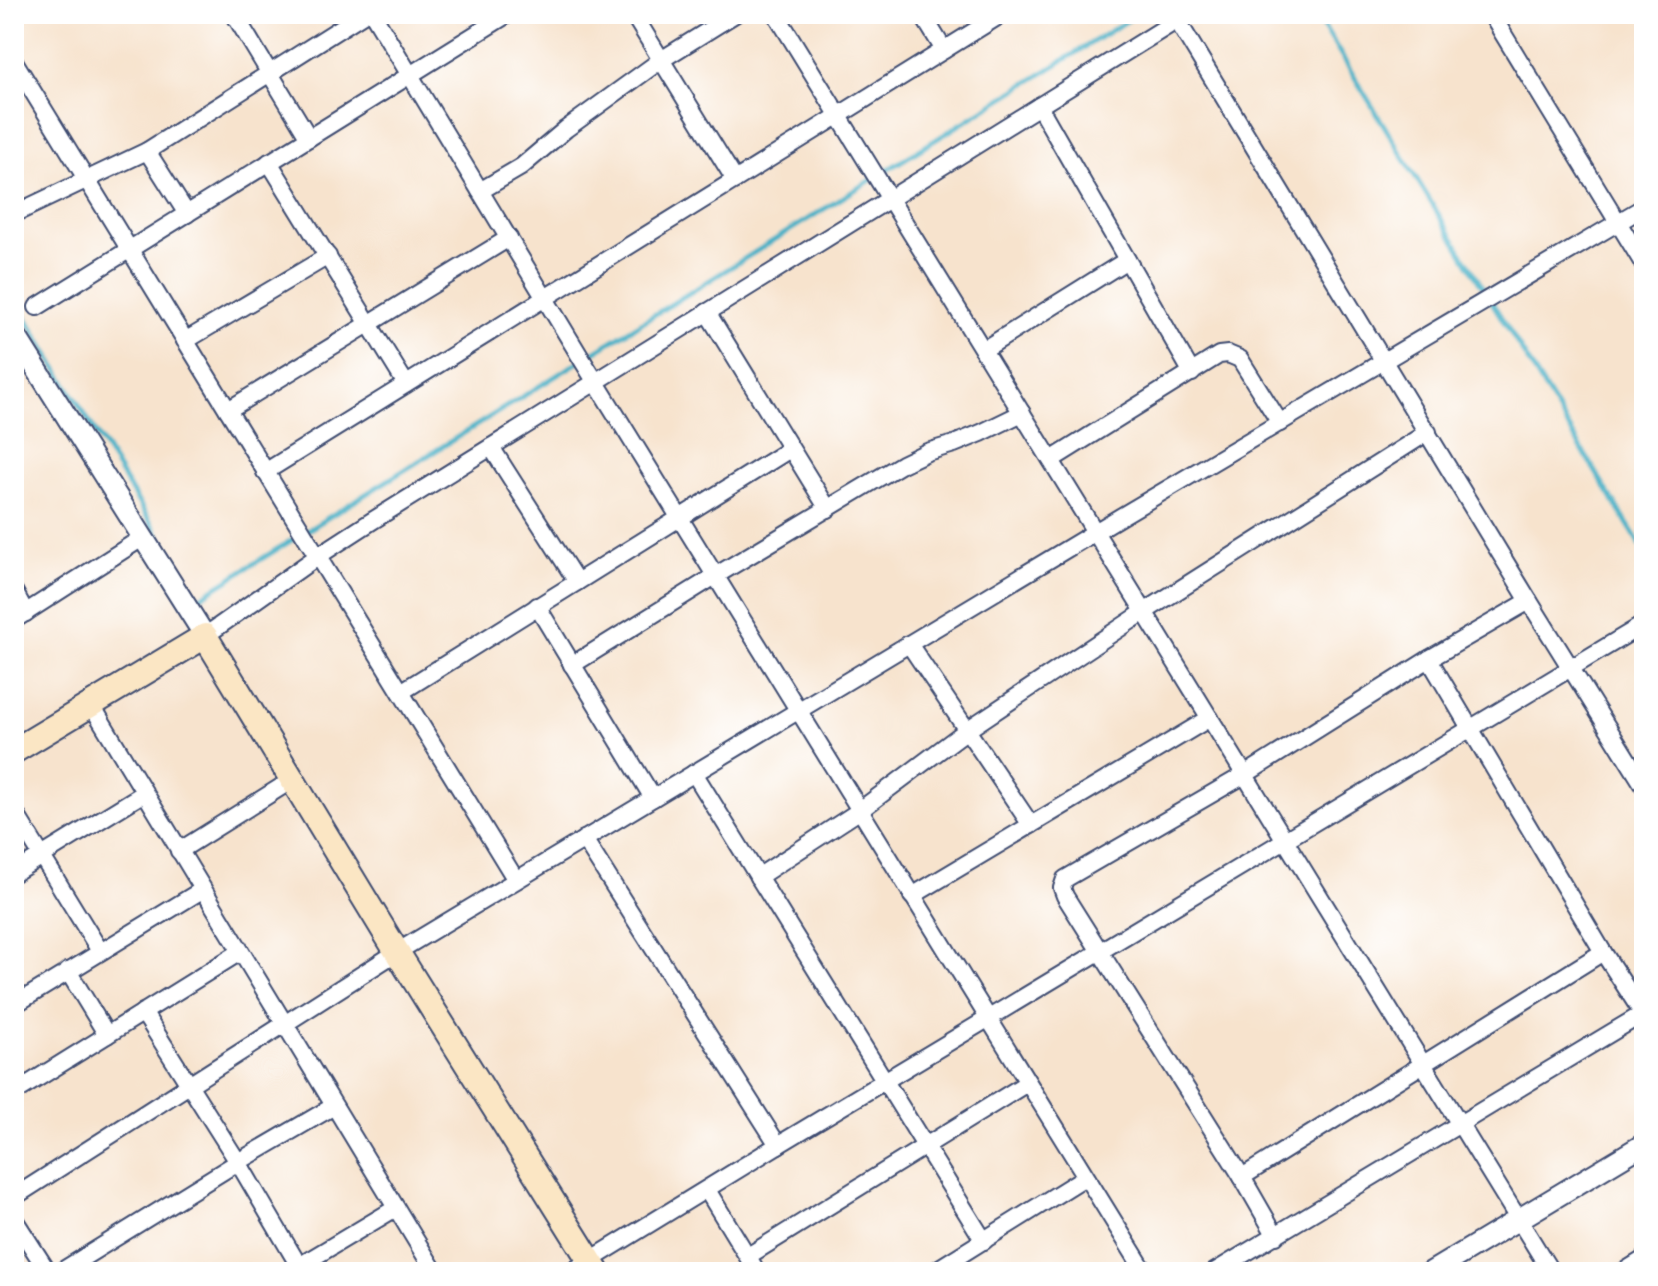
<svg xmlns="http://www.w3.org/2000/svg" width="1658" height="1286" viewBox="0 0 1658 1286" font-family="'Playpen Sans',sans-serif">
<style>
.lines{fill:none;stroke-linecap:round;stroke-linejoin:round}
.stream{stroke:#47b0c6;stroke-width:5}
.minor-casing{stroke:#3c4a6f;stroke-width:20}
.tertiary-casing{stroke:#3c4a6f;stroke-width:24}
.secondary-casing{stroke:#3c4a6f;stroke-width:28}
.minor{stroke:#fff;stroke-width:16}
.tertiary{stroke:#fff;stroke-width:20}
.secondary{stroke:#fbe6c4;stroke-width:24}
</style>
<rect width="100%" height="100%" fill="#fff"/>
<filter id="ink" filterUnits="userSpaceOnUse"><feTurbulence type="fractalNoise" baseFrequency=".0125" numOctaves="2"/><feDisplacementMap in="SourceGraphic" scale="16" xChannelSelector="R" yChannelSelector="G"/><feConvolveMatrix kernelMatrix="1 2 1 2 8 2 1 2 1" color-interpolation-filters="sRGB"/></filter>
<filter id="wash" filterUnits="userSpaceOnUse"><feTurbulence type="fractalNoise" baseFrequency=".006" numOctaves="4" result="noise"/><feDisplacementMap in="SourceGraphic" scale="32" xChannelSelector="R" yChannelSelector="G"/><feGaussianBlur stdDeviation="1.8" result="paint"/><feColorMatrix in="noise" values="0 0 0 0 0 0 0 0 0 0 0 0 0 0 0 0 0 1.4 0 .05"/><feComposite in="paint" operator="in"/></filter>
<g filter="url(#wash)">
<rect width="100%" height="100%" fill="#f7e3cd"/>
<g class="lines">
<!-- stream -->
<g class="stream">
<path d="M1316,14L1644,551"/>
<path d="M14,298L197,599L1138,14"/>
</g>
</g>
</g>
<g filter="url(#ink)">
<g class="lines">
<defs>
<g id="minor">
<path d="M234,14L309,138"/>
<path d="M373,14L584,363L1145,1272"/>
<path d="M633,14L735,180"/>
<path d="M776,14L1551,1272"/>
<path d="M922,14L944,50"/>
<path d="M1491,14L1644,265"/>
<path d="M1177,20L1529,601L1644,786"/>
<path d="M14,61L516,880"/>
<path d="M1039,106L1192,373"/>
<path d="M147,151L187,214"/>
<path d="M269,162L406,384"/>
<path d="M480,191L521,167L566,129L661,60L735,14"/>
<path d="M14,214L147,151L363,14"/>
<path d="M37,307L508,14"/>
<path d="M707,312L828,509"/>
<path d="M185,341L328,256"/>
<path d="M983,350L1127,260"/>
<path d="M228,410L509,238"/>
<path d="M491,447L577,582"/>
<path d="M1051,460L1219,355L1228,354L1240,359L1280,423"/>
<path d="M265,472L1002,14"/>
<path d="M14,591L26,613"/>
<path d="M537,606L653,798"/>
<path d="M14,620L142,538"/>
<path d="M205,636L318,556L372,521L1187,14"/>
<path d="M909,644L1031,825"/>
<path d="M1429,659L1603,952L1643,1014"/>
<path d="M572,665L715,576L902,464L927,452L954,444L981,433L1022,413"/>
<path d="M401,692L790,449"/>
<path d="M91,704L435,1272"/>
<path d="M694,773L984,1241"/>
<path d="M14,811L100,951"/>
<path d="M584,839L778,1145"/>
<path d="M179,851L292,780"/>
<path d="M14,873L144,793"/>
<path d="M758,877L859,811L967,730L1144,612L1428,432"/>
<path d="M912,896L1210,718"/>
<path d="M68,971L107,1035"/>
<path d="M14,1005L202,890"/>
<path d="M143,1012L238,1162L299,1266L396,1208"/>
<path d="M14,1093L240,952"/>
<path d="M1242,1177L1603,952"/>
<path d="M707,1190L757,1272"/>
<path d="M14,1197L397,952L1120,517L1644,207"/>
<path d="M14,1219L48,1272"/>
<path d="M1276,1236L1242,1177L1065,896L1062,888L1065,879L1246,774L1429,659L1529,601"/>
<path d="M748,1256L1027,1083"/>
<path d="M60,1272L238,1162L334,1106"/>
<path d="M571,1272L778,1145L1644,624"/>
<path d="M933,1272L1085,1177"/>
<path d="M1214,1272L1644,1013"/>
<path d="M1623,1272L1644,1259"/>
</g>
<g id="tertiary">
<path d="M14,333L205,636"/>
<path d="M1431,1272L1644,1144"/>
</g>
<path id="secondary" d="M14,751L205,636L397,952L597,1272"/>
</defs>
<!-- minor casing -->
<use href="#minor" class="minor-casing"/>
<!-- tertiary casing -->
<use href="#tertiary" class="tertiary-casing"/>
<!-- secondary casing -->
<use href="#secondary" class="secondary-casing"/>
<!-- minor -->
<use href="#minor" class="minor"/>
<!-- tertiary -->
<use href="#tertiary" class="tertiary"/>
<!-- secondary -->
<use href="#secondary" class="secondary"/>
</g>
</g>
<!-- margin -->
<rect width="1658" height="1286" fill="none" stroke="#fff" stroke-width="48"/>
</svg>
